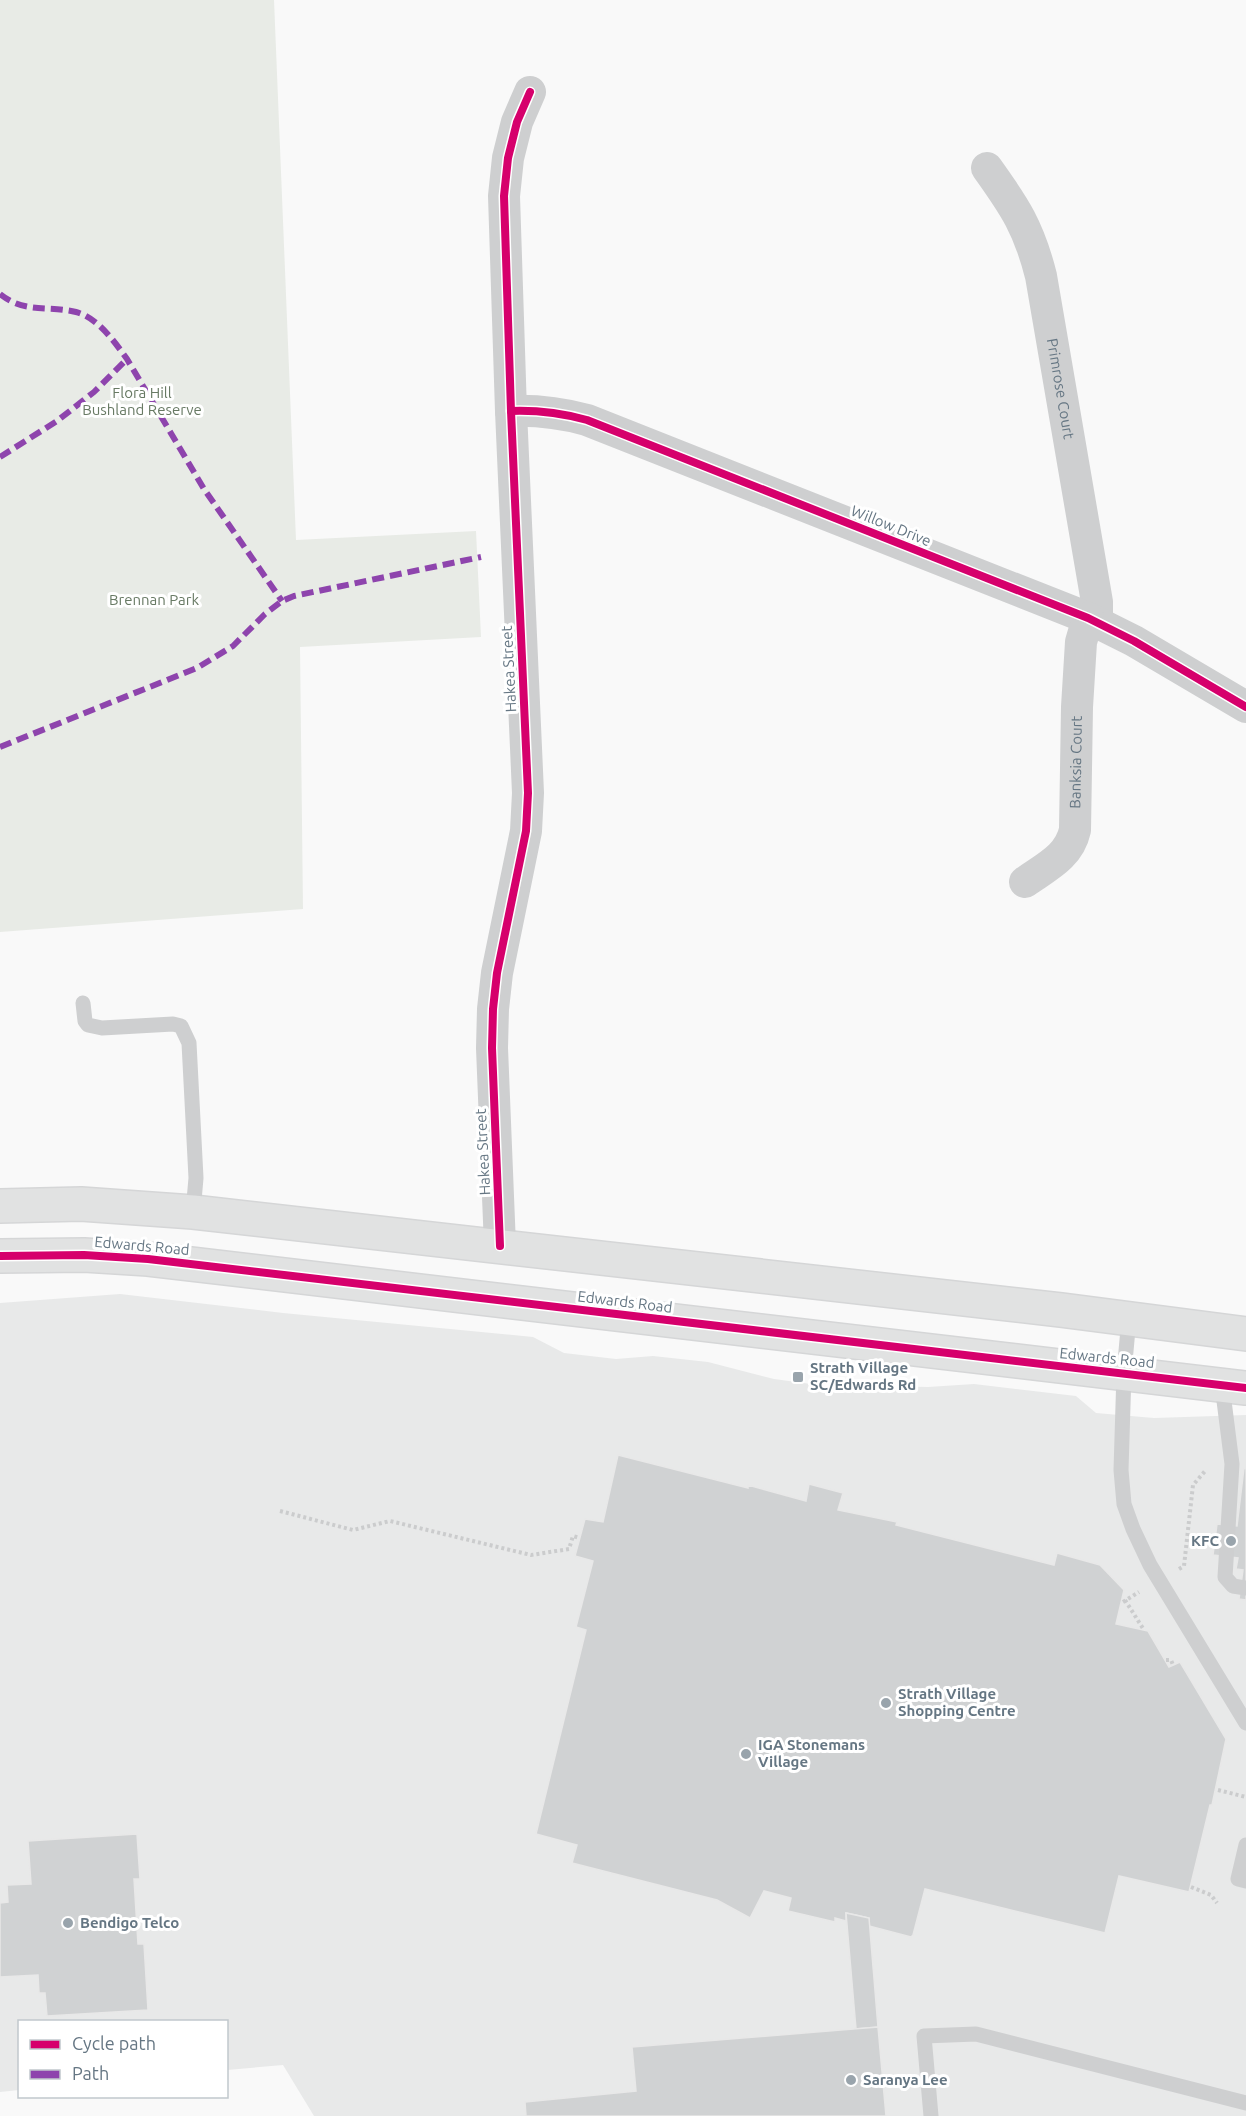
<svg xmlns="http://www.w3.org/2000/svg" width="1246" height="2116" viewBox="0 0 1246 2116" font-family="Ubuntu,sans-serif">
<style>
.built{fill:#e8e9e9}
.green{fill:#e8ebe6}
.building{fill:#d0d2d3;stroke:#e8e8e8;stroke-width:1.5}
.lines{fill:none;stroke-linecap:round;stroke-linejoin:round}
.secondary-casing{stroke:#d5d6d7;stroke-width:36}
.path{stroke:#cbcccd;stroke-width:4;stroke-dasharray:3 3;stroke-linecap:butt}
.lane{stroke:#cecfd0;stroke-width:15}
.street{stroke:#cecfd0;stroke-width:32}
.secondary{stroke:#e1e2e2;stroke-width:33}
.quiet{stroke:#8e44ad;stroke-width:6;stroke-dasharray:12 6;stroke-linecap:butt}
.cycleway-casing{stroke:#fff;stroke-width:11}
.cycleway{stroke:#d6006c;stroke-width:8}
.poi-dot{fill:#99a4ac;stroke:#fff;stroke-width:2}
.labels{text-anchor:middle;stroke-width:6;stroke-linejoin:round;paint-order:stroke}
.street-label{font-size:15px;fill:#657683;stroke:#fff}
.park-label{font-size:15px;fill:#687a64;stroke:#fff}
.poi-label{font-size:15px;font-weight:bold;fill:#657683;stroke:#fff;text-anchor:start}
</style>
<rect width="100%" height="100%" fill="#f9f9f9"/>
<!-- built -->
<path class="built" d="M120,1294L283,1313L533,1337L564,1353L616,1359L653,1356L708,1362L774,1379L826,1386L874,1389L879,1386L928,1387L974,1384L1076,1396L1096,1413L1154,1418L1246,1415V2116H314L283,2065L227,2070L226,2022H20L19,2090L0,2092V1303Z"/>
<!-- green -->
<path class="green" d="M0,0H274L296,540L476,531L481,637L300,647L303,909L0,932Z"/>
<!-- building -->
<g class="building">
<path d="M618,1455L748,1488V1485L806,1501L809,1484L843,1493L838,1510L897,1522L896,1525L1054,1565L1057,1553L1100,1565L1124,1590L1116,1624L1148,1631L1169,1667L1180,1662L1226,1739L1212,1805H1210L1189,1892L1119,1876L1105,1933L925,1889L913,1935L911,1937L869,1926V1918L856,1915L846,1913V1921L835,1918V1922L788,1911L791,1898L764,1891L750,1918L717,1900L572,1863L577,1845L536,1834L586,1630L576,1627L593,1561L575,1556L585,1519L603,1522Z"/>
<path d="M1244,1468L1246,1469V1600L1239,1599L1243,1570L1236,1569L1238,1558L1213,1555L1217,1524L1237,1526Z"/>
<path d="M137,1834L140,1879H134L138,1944H144L148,2010L47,2016L45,1993H39L38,1975L0,1977V1903L8,1902L7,1885L31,1884L28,1841Z"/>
<path d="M846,1913L869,1918L878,2027L856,2029Z"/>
<path d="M878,2027L886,2116H526L525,2102L636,2091L632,2047Z"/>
</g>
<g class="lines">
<defs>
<g id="secondary">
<path d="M0,1206L81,1204L193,1212L1061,1310L1246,1334"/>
<path d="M0,1256L84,1255L148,1259L1246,1388"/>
</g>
</defs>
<!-- secondary casing -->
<use href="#secondary" class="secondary-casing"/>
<!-- path -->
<g class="path">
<path d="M280,1511L353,1530L390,1521L531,1555L569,1549L573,1536L580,1538"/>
<path d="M1179,1569L1184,1566L1193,1485L1206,1470"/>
<path d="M1125,1600L1144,1630"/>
<path d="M1123,1602L1139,1592"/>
<path d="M1166,1660H1171L1173,1665"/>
<path d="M1218,1790L1246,1797"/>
<path d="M1191,1887L1211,1895L1217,1903"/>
</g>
<!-- lane -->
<g class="lane">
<path d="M83,1003L85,1021L88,1025L102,1028L173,1024L181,1026L189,1043L196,1178L193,1212"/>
<path d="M1129,1318L1124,1373L1121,1470L1124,1504L1133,1529L1150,1565L1246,1723"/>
<path d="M1222,1385L1232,1464L1225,1577L1233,1586L1246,1588"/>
<path d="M1246,1845L1238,1879L1246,1881"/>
<path d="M931,2116L924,2036L976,2034L1246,2103"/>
</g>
<!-- street -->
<g class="street">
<path id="s1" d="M987,168C1015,207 1029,228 1041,276L1097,602V622"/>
<path d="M511,411C538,410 561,413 587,420L1088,618L1134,641L1246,707"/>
<path id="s2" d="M1025,882C1046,867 1069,857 1075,830L1077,707L1081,642L1088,618"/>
<path d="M500,1246L492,1048L493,1009L497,973L526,831L528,793L511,411L504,196L508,158L517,122L530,92"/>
</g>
<!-- secondary -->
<use href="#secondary" class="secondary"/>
<!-- quiet -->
<g class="quiet">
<path d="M0,294C25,314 48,305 76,312C98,318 114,341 127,359L204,489L282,601"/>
<path d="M0,457L57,421L94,392L127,359"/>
<path d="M0,747L197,668L233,646L265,614L282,601L294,596L481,557"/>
</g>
<defs>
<g id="cycleway">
<path d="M511,411C538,410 561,413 587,420L1088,618L1134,641L1246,707"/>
<path d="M500,1246L492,1048L493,1009L497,973L526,831L528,793L511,411L504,196L508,158L517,122L530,92"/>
<path d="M0,1256L84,1255L148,1259L1246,1388"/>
</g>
</defs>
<!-- cycleway casing -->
<use href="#cycleway" class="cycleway-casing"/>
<!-- cycleway -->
<use href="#cycleway" class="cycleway"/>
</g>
<!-- markers -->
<g class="poi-dot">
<rect x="792" y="1371" width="12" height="12" rx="3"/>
<circle cx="1231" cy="1541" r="6"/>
<circle cx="886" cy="1703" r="6"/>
<circle cx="746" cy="1754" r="6"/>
<circle cx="68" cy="1923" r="6"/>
<circle cx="851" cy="2080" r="6"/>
</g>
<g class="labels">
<!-- street labels -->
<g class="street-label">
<text dy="5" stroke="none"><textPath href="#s1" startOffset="236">Primrose Court</textPath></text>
<text transform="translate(891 526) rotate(22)" y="5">Willow Drive</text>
<text transform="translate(509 669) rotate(-93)" y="5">Hakea Street</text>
<text dy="5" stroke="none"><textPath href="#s2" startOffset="142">Banksia Court</textPath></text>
<text transform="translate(483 1152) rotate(-93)" y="5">Hakea Street</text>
<text transform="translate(142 1246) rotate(5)" y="5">Edwards Road</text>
<text transform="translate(625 1302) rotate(7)" y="5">Edwards Road</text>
<text transform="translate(1107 1358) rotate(6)" y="5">Edwards Road</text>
</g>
<!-- park labels -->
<g class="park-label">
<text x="142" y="398">Flora Hill<tspan x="142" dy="17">Bushland Reserve</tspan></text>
<text x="154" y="605">Brennan Park</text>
</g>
<!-- poi labels -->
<g class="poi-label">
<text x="810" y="1373">Strath Village<tspan x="810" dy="17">SC/Edwards Rd</tspan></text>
<text x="1219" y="1546" text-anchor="end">KFC</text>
<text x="898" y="1699">Strath Village<tspan x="898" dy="17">Shopping Centre</tspan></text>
<text x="758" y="1750">IGA Stonemans<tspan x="758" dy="17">Village</tspan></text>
<text x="80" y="1928">Bendigo Telco</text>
<text x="863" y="2085">Saranya Lee</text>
</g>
</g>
<!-- legend -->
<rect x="18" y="2020" width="210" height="78" fill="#ffffff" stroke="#c1c8cd" stroke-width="1.5"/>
<rect x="30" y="2040" width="30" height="9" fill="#d6006c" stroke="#c1c8cd" stroke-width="1.5"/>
<text x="72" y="2050" font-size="18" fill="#657683">Cycle path</text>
<rect x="30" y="2070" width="30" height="9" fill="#8e44ad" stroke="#c1c8cd" stroke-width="1.5"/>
<text x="72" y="2080" font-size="18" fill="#657683">Path</text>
</svg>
